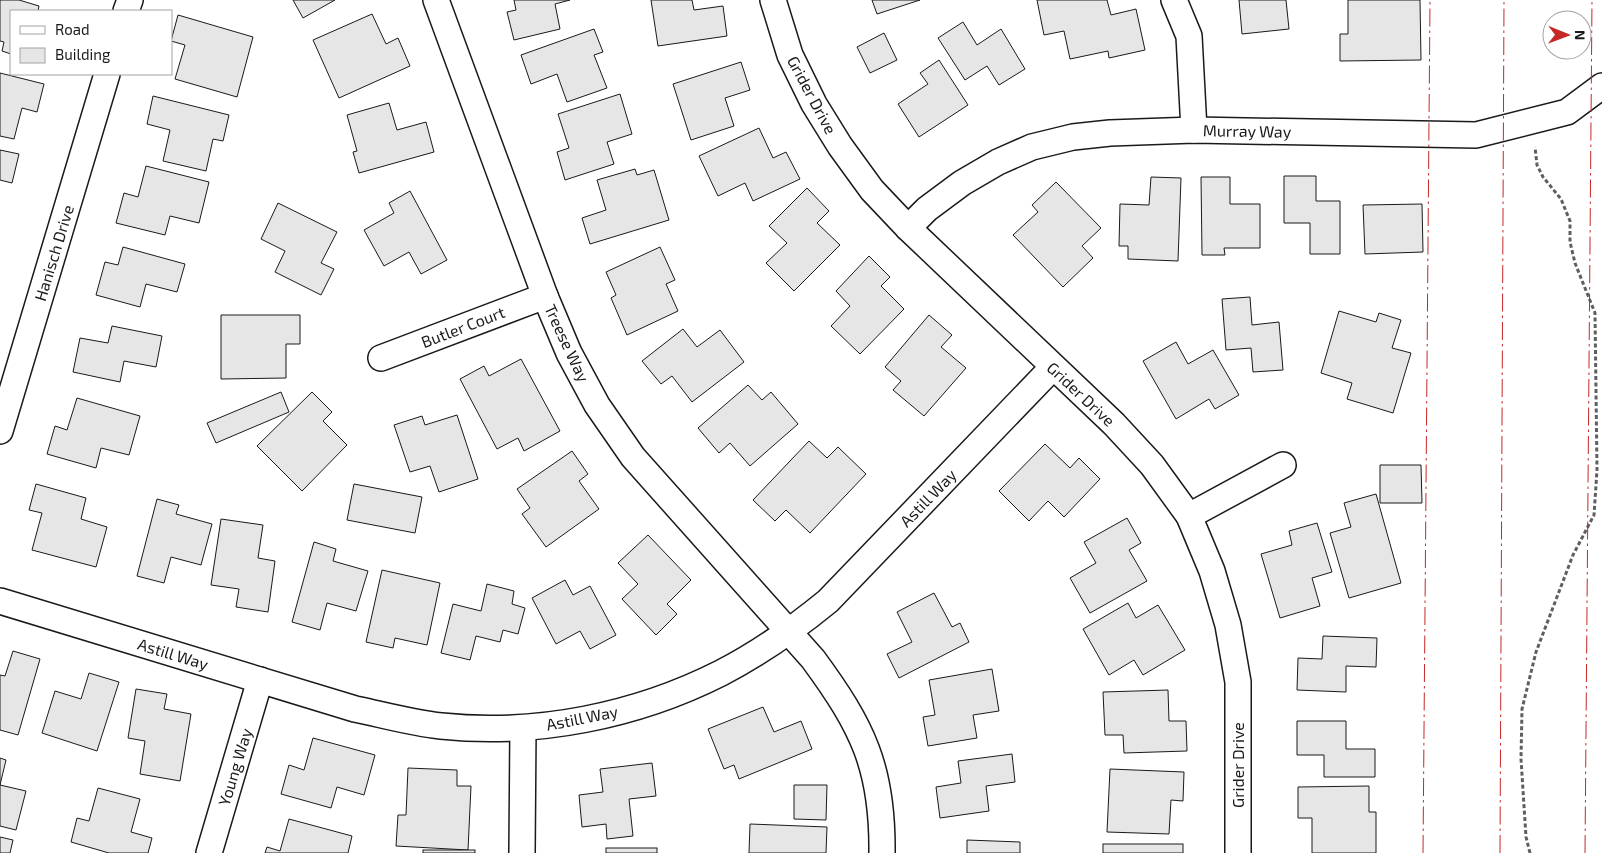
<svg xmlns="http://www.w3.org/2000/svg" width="1602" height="853" viewBox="0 0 1602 853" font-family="'Exo 2',sans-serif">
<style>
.building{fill:#e6e6e6;stroke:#1a1a1a}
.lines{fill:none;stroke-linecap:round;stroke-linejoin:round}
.street-casing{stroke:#1a1a1a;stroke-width:28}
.path{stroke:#5f5f5f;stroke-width:3;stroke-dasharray:4 2.5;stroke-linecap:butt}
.street{stroke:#fff;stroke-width:25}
.power{stroke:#c62828;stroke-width:1;stroke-dasharray:18 4 2.5 4;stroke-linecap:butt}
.labels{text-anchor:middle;stroke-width:4;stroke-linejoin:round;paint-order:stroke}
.street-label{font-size:16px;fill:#1a1a1a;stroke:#fff}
</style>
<rect width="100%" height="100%" fill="#fff"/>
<!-- building -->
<g class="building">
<path d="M0,0H19L39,6L38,11H11V54L2,51L4,42L0,41Z"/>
<path d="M293,0H335L303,18Z"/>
<path d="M514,0H570L555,4L560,29L514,40L507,12L516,10Z"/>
<path d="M651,0H692L694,10L723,6L727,36L658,46Z"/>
<path d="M872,0H920L877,14Z"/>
<path d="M1037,0H1107L1111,15L1136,9L1145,50L1109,58L1108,51L1070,59L1064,31L1044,35Z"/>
<path d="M1239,0H1286L1289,29L1242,34Z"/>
<path d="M1348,0H1420L1421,60L1340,61V34H1348Z"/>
<path d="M372,14L386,44L398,38L410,66L339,98L313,40Z"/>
<path d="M178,15L253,37L237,97L175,79L185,45L171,41Z"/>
<path d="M963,22L977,45L1001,29L1025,69L999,85L987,66L965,80L938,38Z"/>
<path d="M594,29L603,52L594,55L607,88L567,102L557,74L531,84L521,55Z"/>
<path d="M884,33L897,60L870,73L857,47Z"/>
<path d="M939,60L968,105L919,137L898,104L928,84L920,73Z"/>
<path d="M741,62L750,90L725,98L734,126L691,140L673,84Z"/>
<path d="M0,73L44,84L37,112L22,108L14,139L0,136Z"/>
<path d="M620,94L632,134L607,142L614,164L565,180L557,152L569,148L558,114Z"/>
<path d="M153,96L229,115L223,141L213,139L206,171L163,161L170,130L147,124Z"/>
<path d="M389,103L397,130L426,122L434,152L359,173L353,152L357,151L347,115Z"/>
<path d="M759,128L773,158L786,152L800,179L753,201L745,183L718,196L699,156Z"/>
<path d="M0,150L19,154L12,183L0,180Z"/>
<path d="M146,166L209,182L199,223L170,216L165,235L116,223L124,193L138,197Z"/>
<path d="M635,169L637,175L654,170L669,220L590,244L582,218L606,210L597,180Z"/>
<path d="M1284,176H1316V201H1340V254H1310V223H1284Z"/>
<path d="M1151,177L1181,178L1178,261L1128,259V246H1119L1120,204L1149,205Z"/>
<path d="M1201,177H1230V204H1260V248H1224L1225,255H1202Z"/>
<path d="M1056,182L1101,228L1082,246L1093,258L1063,287L1013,235L1038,212L1032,205Z"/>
<path d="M807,188L829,211L817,223L840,245L794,291L766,263L787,243L769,226Z"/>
<path d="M410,191L447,260L421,274L409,252L384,266L364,230L394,213L389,203Z"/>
<path d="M278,203L337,232L321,263L334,269L321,295L275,272L285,251L261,239Z"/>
<path d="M1422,204L1423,252L1365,254L1363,205Z"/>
<path d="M123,247L185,264L177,292L146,284L140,307L96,295L105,262L118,265Z"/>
<path d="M660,247L675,280L666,284L678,311L627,335L611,298L616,295L606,272Z"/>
<path d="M869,256L890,277L881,286L904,309L860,354L831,326L850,306L836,291Z"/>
<path d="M1250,297L1252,325L1279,322L1283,370L1253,372L1251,348L1226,350L1222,299Z"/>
<path d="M1339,311L1376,322L1379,313L1401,320L1392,348L1411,353L1393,413L1347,399L1352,383L1321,373Z"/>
<path d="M221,315H300V344H286V378L221,379Z"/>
<path d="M929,315L952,335L941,347L966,368L924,416L893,390L901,381L885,367Z"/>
<path d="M112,326L162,336L156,367L124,361L120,382L73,372L80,338L108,343Z"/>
<path d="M683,329L697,347L720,330L744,362L692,402L672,376L661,384L642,361Z"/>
<path d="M1176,342L1188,364L1213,350L1239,395L1215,409L1209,399L1176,419L1143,361Z"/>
<path d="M521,359L560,431L524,451L518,438L497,449L460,379L484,366L489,376Z"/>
<path d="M748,385L762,400L771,392L798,424L750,466L730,443L719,453L698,428Z"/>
<path d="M281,392L289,412L216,443L207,423Z"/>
<path d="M312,392L332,412L323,421L347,445L302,491L257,446Z"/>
<path d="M77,398L140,416L129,455L101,448L96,468L47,454L55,426L67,430Z"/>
<path d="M457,415L478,479L439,492L430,466L410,472L394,425L422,416L425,425Z"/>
<path d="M809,441L827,458L838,447L866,474L810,533L786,510L775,521L753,500Z"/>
<path d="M1045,444L1070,468L1079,458L1100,479L1064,517L1048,501L1029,521L999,491Z"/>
<path d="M572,451L588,474L579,481L599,509L546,547L522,514L530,508L517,489Z"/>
<path d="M1380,465H1421L1422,503H1380Z"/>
<path d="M36,484L86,498L81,519L107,527L96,567L32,550L42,513L29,510Z"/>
<path d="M354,484L422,497L415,533L347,520Z"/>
<path d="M1376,494L1401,583L1349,598L1330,533L1351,527L1344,503Z"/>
<path d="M157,499L179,505L176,514L212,524L201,565L171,557L164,583L137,576Z"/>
<path d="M1127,518L1141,543L1129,550L1147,581L1090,613L1070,578L1096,563L1084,542Z"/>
<path d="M221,519L263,525L258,558L275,561L268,612L236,607L239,589L211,585Z"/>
<path d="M1317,523L1332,572L1312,578L1320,606L1280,618L1261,554L1292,545L1289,531Z"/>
<path d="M648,535L691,580L667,604L677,614L656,635L622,599L638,584L618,563Z"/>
<path d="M314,542L336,549L333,561L368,571L356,611L327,603L320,630L292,622Z"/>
<path d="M382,570L440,583L427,645L395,638L393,648L366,642Z"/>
<path d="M565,580L573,595L590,586L616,635L590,649L580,631L556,644L532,598Z"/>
<path d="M487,584L514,591L512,604L525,608L518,634L503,630L500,642L476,636L470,660L441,653L453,604L481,611Z"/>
<path d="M934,593L952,627L960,623L969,642L899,678L887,654L912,642L897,612Z"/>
<path d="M1128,603L1136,618L1158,605L1185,650L1143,675L1134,660L1109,675L1083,629Z"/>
<path d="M1323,636L1377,638L1376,667L1346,666V692L1297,690L1298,658L1322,659Z"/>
<path d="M13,651L40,659L18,735L0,730V675L5,676Z"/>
<path d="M992,669L999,711L973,715L977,738L928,746L923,717L935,715L929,680Z"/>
<path d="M89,673L119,682L97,751L42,733L55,691L81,699Z"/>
<path d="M136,689L167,694L164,709L191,714L180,781L140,774L145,741L128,738Z"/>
<path d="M1168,690L1169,721H1186L1187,751L1124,753L1123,735H1105L1103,692Z"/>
<path d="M763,707L774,732L801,721L812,749L739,779L734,765L724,769L708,729Z"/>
<path d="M1297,721H1346V749H1375V777H1324V755H1297Z"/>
<path d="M313,738L375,755L364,795L337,787L331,808L281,794L289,765L304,770Z"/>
<path d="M1012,754L1015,782L986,786L989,811L940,818L936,787L961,783L958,761Z"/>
<path d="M0,758L6,760L0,785L26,791L16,830L0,826Z"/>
<path d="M652,763L656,796L629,799L633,836L607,839L606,824L582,827L579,795L603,792L600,769Z"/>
<path d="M408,768L457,770V786H471L468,850L396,846L398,815H406Z"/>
<path d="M1110,769L1184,772L1183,801L1171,800L1169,834L1107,832Z"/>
<path d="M794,785H827L826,820L794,819Z"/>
<path d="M1369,786V812H1376V853H1312V818H1298V787Z"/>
<path d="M98,788L140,799L131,832L152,838L148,853H109L71,842L77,818L89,821Z"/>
<path d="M289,819L352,836L348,853H265L267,847L280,851Z"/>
<path d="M750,824L827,827L826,853H749Z"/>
<path d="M0,837L13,840L10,853H0Z"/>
<path d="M967,840L1020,842V853H967Z"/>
<rect x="1103" y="844" width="80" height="9"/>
<rect x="606" y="848" width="51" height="5"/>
<rect x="423" y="850" width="52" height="3"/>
</g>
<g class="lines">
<defs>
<g id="street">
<path d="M436,0L545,296L569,353L597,405L633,457L813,659C863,727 883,768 882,853"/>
<path d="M773,0L790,55L814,104L840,146L872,190L908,228L1114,424L1152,465L1189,516L1212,571L1228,625L1238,682V853"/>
<path d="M1174,0L1189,36L1194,130"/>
<path d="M126,11L130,0"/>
<path d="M908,228L927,209L962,183L998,162L1032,147L1073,137L1110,133L1194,130L1476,135L1567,112L1602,86"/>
<path d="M381,358L545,296"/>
<path d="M0,431L107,74"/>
<path d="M1189,516L1283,465"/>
<path d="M0,601L355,709C384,715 412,723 441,726C536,736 636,716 721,673C760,653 795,628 828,601L1053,367"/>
<path d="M209,853L260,680"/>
<path d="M522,853L523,728"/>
</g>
</defs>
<!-- street casing -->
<use href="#street" class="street-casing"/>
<!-- path -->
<path class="path" d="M1530,853L1526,837L1521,759L1522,709L1536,652L1573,555L1594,515L1597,470L1595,313L1575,263L1570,242V221L1561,199L1543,177L1537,165L1535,147"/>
<!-- street -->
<use href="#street" class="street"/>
<!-- power -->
<g class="power">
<path d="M1423,853L1430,0"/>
<path d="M1500,853L1504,0"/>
<path d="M1585,853L1592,0"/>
</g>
</g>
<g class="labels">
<!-- street labels -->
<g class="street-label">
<text transform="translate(812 95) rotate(62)" y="6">Grider Drive</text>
<text transform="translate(1247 131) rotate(1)" y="6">Murray Way</text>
<text transform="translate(54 253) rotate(-73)" y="6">Hanisch Drive</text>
<text transform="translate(463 327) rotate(-21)" y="6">Butler Court</text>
<text transform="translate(567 343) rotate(65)" y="6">Treese Way</text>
<text transform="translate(1081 394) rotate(43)" y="6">Grider Drive</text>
<text transform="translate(928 498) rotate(-46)" y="6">Astill Way</text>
<text transform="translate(173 654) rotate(17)" y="6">Astill Way</text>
<text transform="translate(582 718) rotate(-11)" y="6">Astill Way</text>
<text transform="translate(1238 765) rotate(-90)" y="6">Grider Drive</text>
<text transform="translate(235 767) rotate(-73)" y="6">Young Way</text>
</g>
</g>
<!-- legend -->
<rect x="10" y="10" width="162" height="65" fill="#ffffff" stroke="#a3a3a3"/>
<rect x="20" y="26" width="25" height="8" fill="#ffffff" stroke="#a3a3a3"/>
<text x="55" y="35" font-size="15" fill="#1a1a1a">Road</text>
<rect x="20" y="48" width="25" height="15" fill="#e6e6e6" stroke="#a3a3a3"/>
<text x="55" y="60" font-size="15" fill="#1a1a1a">Building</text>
<!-- north arrow -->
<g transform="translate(1567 35) rotate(91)"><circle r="24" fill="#ffffff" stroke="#a3a3a3"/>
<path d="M0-4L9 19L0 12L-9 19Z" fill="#c62828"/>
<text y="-8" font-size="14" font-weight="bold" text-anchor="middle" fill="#1a1a1a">N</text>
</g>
</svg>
